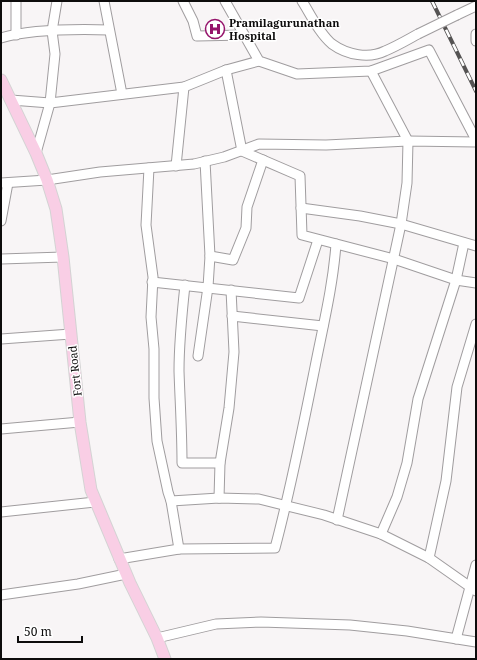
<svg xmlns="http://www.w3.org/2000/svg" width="477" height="660" viewBox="0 0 477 660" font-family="'Noto Serif',serif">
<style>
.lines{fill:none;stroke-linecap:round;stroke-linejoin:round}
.minor-casing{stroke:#a09d9f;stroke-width:11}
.major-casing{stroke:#d3d3d3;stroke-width:13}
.minor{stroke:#fff;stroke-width:9}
.major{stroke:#f9cee5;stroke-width:11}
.rail-casing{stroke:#555353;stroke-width:4}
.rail{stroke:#fff;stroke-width:2.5;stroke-dasharray:8;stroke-linecap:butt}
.minor-bridge-casing{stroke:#a09d9f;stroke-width:11;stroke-linecap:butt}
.minor-bridge{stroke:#fff;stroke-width:9}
.labels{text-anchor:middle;stroke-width:3;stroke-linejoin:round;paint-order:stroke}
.poi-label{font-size:11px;font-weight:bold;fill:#0d0c0c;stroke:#fff;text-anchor:start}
.street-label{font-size:11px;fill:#0d0c0c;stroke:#fff}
</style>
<rect width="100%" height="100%" fill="#f8f5f6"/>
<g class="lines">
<defs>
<g id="minor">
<path d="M104,1L122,94"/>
<path d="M183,1L193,21L197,36L244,35"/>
<path d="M225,1L259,61L297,74L371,71L429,50L476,140"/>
<path d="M302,1C311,15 319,33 332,44C347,55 369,59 385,51C397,46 407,40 418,34"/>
<path d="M457,15L476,6"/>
<path d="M476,34V41"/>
<path d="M16,35V1"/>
<path d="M1,38C32,29 76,29 109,30"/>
<path d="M226,70L242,151L300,176L302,235L394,259L456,280L476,283"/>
<path d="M11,100L50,103L184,87L226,70L259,61"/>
<path d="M36,153L50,103L55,54L52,31L57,1"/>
<path d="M176,166L184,87"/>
<path d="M1,183L47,180L100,172L194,164L224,157L259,144L326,145L408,141L476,142"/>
<path d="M301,208L360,216L401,224L476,246"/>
<path d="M1,221L8,183"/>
<path d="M210,256L233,260L246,228L247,207L263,160"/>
<path d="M1,259L63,257"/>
<path d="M152,282L299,298L318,240"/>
<path d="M185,285C182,313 179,342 179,371C180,401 182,432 182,463H220"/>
<path d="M232,316L323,326"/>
<path d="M1,339L71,334"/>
<path d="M198,356L208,287L210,256L205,161"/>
<path d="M1,429L80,422"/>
<path d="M219,498L220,463L229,408L234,352L231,290"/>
<path d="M171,501L219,498L259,499L324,515L381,534L429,558L476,591"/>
<path d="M1,512L95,502"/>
<path d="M337,520L401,224L407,183L408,141L371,71"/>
<path d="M381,534L397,497L407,463L418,399L456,280L464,243"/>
<path d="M179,549L275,548C291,488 303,427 315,367C323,326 333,286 336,244"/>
<path d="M429,558L446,481L457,387L476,324"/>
<path d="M119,559L179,549L171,501L168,492L157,441L154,398V349L151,317L153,277L146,225L149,168"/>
<path d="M1,595L78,584L126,574"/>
<path d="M157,638L216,624L261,622L350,625L407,631L476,642"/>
<path d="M456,639L476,565"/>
</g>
<path id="major" d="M1,80L36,153L47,180L56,209L63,257L80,422L91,490L130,583L157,638L165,659"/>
</defs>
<!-- minor casing -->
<use href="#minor" class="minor-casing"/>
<!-- major casing -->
<use href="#major" class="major-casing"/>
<!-- minor -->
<use href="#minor" class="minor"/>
<!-- major -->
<use href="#major" class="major"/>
<defs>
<path id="rail" d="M432,1L476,91"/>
</defs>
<!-- rail casing -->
<use href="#rail" class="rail-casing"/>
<!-- rail -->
<use href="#rail" class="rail"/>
<defs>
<path id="minor-bridge" d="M418,34L457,15"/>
</defs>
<!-- minor-bridge casing -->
<use href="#minor-bridge" class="minor-bridge-casing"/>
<!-- minor-bridge -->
<use href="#minor-bridge" class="minor-bridge"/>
</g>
<!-- icons -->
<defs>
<symbol id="hospital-ring" viewBox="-11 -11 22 22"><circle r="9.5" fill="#fff" stroke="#95136b" stroke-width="1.5"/><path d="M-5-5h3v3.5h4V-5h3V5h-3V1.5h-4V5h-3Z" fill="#95136b"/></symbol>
</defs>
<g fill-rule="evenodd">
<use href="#hospital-ring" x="204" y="18" width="22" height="22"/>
</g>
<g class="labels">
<!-- poi labels -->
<g class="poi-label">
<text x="229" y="27">Pramilagurunathan<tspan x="229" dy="13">Hospital</tspan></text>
</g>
<!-- street labels -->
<g class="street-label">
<text transform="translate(75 371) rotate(-96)" y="4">Fort Road</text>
</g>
</g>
<!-- border -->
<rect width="477" height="660" fill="none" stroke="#0d0c0c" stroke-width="4"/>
<!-- scale -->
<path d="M18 636v6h64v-6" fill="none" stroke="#0d0c0c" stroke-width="2"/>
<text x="24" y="636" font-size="12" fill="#0d0c0c" stroke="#ffffff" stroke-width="3" paint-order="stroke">50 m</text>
</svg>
